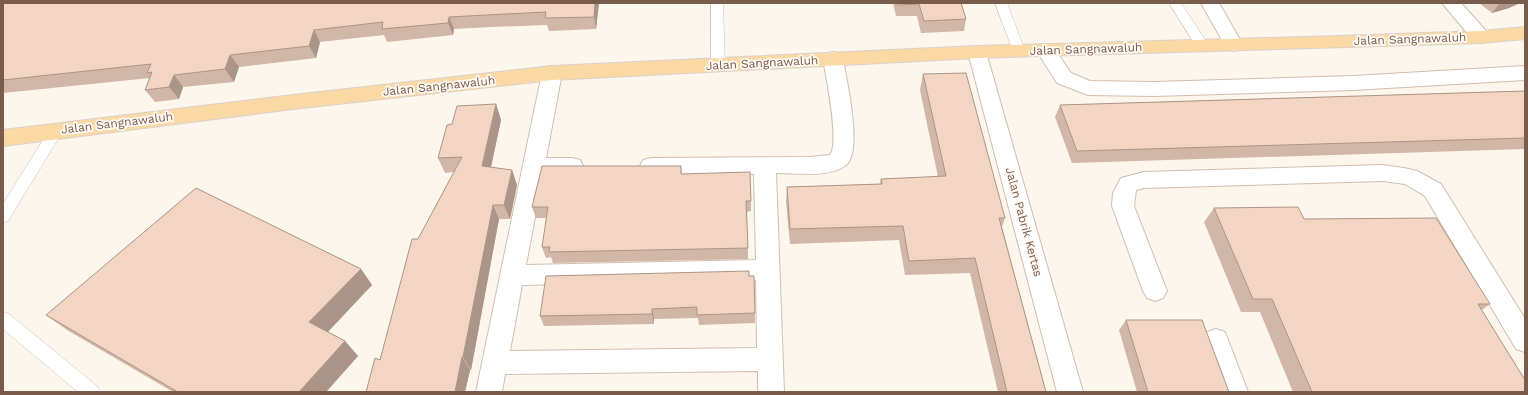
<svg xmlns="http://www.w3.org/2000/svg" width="1528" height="395" viewBox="0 0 1528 395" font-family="'Work Sans',sans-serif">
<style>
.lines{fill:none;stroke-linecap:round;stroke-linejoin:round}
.service-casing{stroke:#d1beb0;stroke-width:1}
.minor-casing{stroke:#d1beb0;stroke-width:2}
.primary-casing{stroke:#dad1cd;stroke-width:2}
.service{fill:#fff;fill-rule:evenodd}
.minor{fill:#fff;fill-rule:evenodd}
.primary{fill:#fbd9a5;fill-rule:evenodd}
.wall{fill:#d1b7a8}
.shaded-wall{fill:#aa9588}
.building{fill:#f3d5c3;stroke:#aa9588}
.labels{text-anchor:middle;stroke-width:3.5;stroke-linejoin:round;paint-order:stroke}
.street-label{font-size:12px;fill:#7a5c4d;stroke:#fffaf3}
</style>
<rect width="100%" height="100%" fill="#fdf6ec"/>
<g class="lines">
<defs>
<g id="service">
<path d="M711,3H723L725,65L723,68L718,70L713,68L711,65Z"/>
<path d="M995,3H1007L1025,51L1024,54L1019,55L1014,54L1013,51Z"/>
<path d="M1169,3H1181L1209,46L1208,49L1203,50L1198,49Z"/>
<path d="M56,126L61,127L63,131L8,221L3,223V204L51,127Z"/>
<path d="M3,312L9,314L97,386L100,392H78L3,329Z"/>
</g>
<g id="minor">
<path d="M1201,3H1219L1243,45L1241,49L1234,51L1227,49Z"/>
<path d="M1442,3H1461L1488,33L1490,37L1488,41L1481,43L1474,41Z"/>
<path d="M1045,44L1052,45L1071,73L1090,81L1154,82L1353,76L1525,66V80L1353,90L1154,96L1088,95L1057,83L1036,50L1038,45Z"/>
<path d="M977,46L984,47L986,52L1083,392H1057L968,52L970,47Z"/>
<path d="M833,52L840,54L843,59C846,79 864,153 845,166C827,178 797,173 776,173L784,392H758V371L505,374L502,392H476L542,73L545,68L552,66L559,68L562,73L546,158H572L580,160L583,166L580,172L572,174H543L526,265L756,260L754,174H651L643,172L640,166L643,160L651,158L810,157L830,155C840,143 826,76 823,59L826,54ZM756,280L757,348L510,351L522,285Z"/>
<path d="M1383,165L1404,168L1417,171L1441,184L1525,319V352L1516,349L1425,196L1405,184L1383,181L1144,188L1136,190L1134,206L1167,291L1163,298L1155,301L1147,298L1143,291L1112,206L1113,193L1121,178L1144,172Z"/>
<path d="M1216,329L1225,332L1248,392H1222L1204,340L1207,332Z"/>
</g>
<path id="primary" d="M1525,27V39L1481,43L977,58L552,80L293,109L3,146V130L293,95L552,66L977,46L1340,36L1481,31Z"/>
</defs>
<!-- service casing -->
<use href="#service" class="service-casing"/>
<!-- minor casing -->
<use href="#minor" class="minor-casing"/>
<!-- primary casing -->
<use href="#primary" class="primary-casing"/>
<!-- service -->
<use href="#service" class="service"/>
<!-- minor -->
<use href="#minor" class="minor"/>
<!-- primary -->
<use href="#primary" class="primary"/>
</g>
<!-- wall -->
<g class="wall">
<path d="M3,3H599L596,29L549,31L547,25L491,27L454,29L453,35L387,42L384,35L320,42L316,58L239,67L234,82L183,87L179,99L155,102L145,90L150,78L3,93Z"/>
<path d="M893,3H961L966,19L964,31L921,33L917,16H896Z"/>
<path d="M1479,3H1520L1509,8L1492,13Z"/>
<path d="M923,74L1005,218L1002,227L1046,392H998L970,273L905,275L899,240L790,244L786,202L787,187L880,184L881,179L938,177L920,90Z"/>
<path d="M1525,91V149L1072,163L1055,117L1060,105Z"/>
<path d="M496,104L501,120L491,167L512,170L517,185L510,219H499L471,370H470L465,392H366L380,360L418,239L454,172L445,173L438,158Z"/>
<path d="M681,166L682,174L751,201V211L747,212L748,259L553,263L551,257L546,258L542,247L547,218H536L532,207Z"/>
<path d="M1214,208L1304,219L1490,304L1482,310L1525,392H1293L1260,312H1241L1204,222Z"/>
<path d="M361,269L372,285L328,332L345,341L358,356L326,392H173L67,330L46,315Z"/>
<path d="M749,276H754L755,323L699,325L698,318L654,319V324L544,326L540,316Z"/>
<path d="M1126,320L1229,392H1137L1119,330Z"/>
</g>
<!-- shaded-wall -->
<g class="shaded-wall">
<path d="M595,3H599L596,29L594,17Z"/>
<path d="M1500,3H1520L1509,8L1492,13Z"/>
<path d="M449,17L454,29L453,35L448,23Z"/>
<path d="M314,30L320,42L316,58L309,46Z"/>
<path d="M230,55L239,67L234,82L225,69Z"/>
<path d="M174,75L183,87L179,99L169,87Z"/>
<path d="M496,104L501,120L488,181L482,166Z"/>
<path d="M512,170L517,185L510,219L504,205Z"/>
<path d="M493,205L499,219L471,370L463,357Z"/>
<path d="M361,269L372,285L322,338L309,322Z"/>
<path d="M652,309L654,319V324L652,314Z"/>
<path d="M345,341L358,356L326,392H299Z"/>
<path d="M462,357L470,370L465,392H455Z"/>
</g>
<!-- building -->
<g class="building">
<path d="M3,3H595L594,17L545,18L546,12L486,15L449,17L448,23L382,29L383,22L314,30L309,46L230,55L225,69L174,75L169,87L145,90L152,72L147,73L151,64L3,80Z"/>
<path d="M897,3H961L966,19L924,21L919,4L898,5Z"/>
<path d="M966,73L1005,218H999L1046,392H1007L975,258L909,261L903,226L790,229L787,187L882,184L881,179L946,176L923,74Z"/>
<path d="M1525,91V138L1077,151L1060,105Z"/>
<path d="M496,104L482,166L512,170L504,205H493L463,357H462L455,392H366L375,358L380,360L412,239H418L462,157L438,158L447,125L452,124L457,106Z"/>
<path d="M542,166H681V174L750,172L751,201H746L748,248L549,252L550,247H542L548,207H532Z"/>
<path d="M196,188L361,269L309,322L345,341L299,392H178L46,315Z"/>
<path d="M1298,207L1304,219L1436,218L1490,304H1478L1525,380V392H1312L1272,299H1253L1214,208Z"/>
<path d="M749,271V276H754L755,313L697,315V307L652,309V314L540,316L546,276Z"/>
<path d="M1126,320H1202L1229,392H1148Z"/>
</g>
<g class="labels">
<!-- street labels -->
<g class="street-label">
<text transform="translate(1410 39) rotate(-2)" y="4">Jalan Sangnawaluh</text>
<text transform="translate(1086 49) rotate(-2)" y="4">Jalan Sangnawaluh</text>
<text transform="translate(762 63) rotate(-3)" y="4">Jalan Sangnawaluh</text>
<text transform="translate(439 86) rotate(-6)" y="4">Jalan Sangnawaluh</text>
<text transform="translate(117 123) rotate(-7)" y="4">Jalan Sangnawaluh</text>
<text transform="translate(1024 222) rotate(75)" y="4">Jalan Pabrik Kertas</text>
</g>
</g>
<!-- border -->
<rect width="1528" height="395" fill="none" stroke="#7a5c4d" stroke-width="8"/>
</svg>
